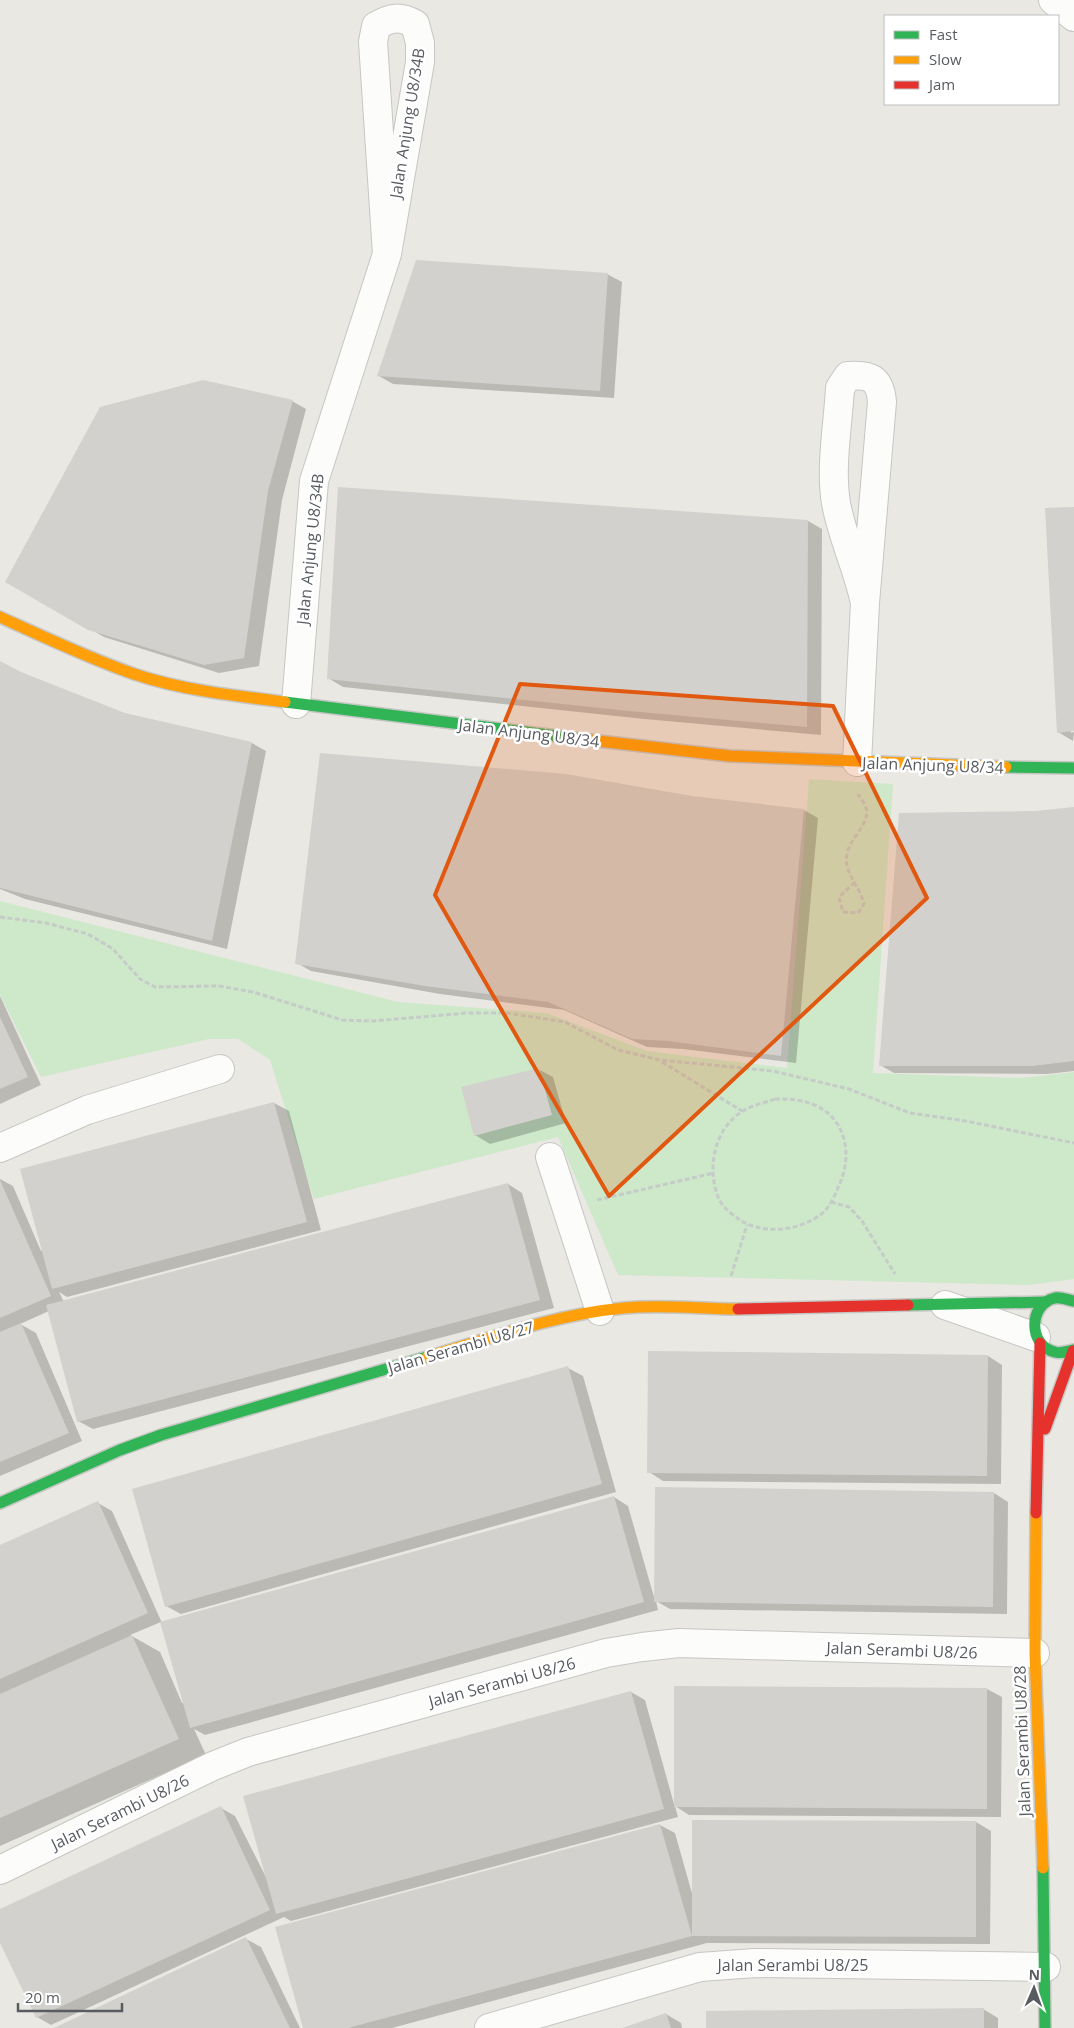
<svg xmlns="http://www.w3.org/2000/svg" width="1074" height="2028" viewBox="0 0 1074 2028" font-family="'Open Sans',sans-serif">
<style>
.green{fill:#cee8ca}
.shadow{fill:#0003;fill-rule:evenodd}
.building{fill:#d2d1cd}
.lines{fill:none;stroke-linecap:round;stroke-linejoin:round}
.street-casing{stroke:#c6c6c4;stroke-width:30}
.fast-casing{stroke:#c6c7c5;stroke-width:14}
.slow-casing{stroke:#c6c7c5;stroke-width:14}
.jam-casing{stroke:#c6c7c5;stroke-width:14}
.path{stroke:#c5ccc8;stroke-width:3;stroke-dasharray:5 2.5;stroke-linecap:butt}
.street{stroke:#fcfcfb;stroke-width:28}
.fast{stroke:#30b455;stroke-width:11}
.slow{stroke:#ff9f0a;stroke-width:11}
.jam{stroke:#e5322d;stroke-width:11}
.marked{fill:#e15910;fill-opacity:0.2;stroke:#e15910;stroke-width:4;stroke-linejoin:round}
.labels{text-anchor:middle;stroke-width:5;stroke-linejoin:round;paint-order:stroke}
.street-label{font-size:16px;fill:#585c61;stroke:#fff}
</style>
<rect width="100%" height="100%" fill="#eae8e2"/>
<!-- green -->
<path class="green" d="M809,779L893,784L873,1073L1021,1078L1074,1072V1279L1028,1285L618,1275L558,1137L314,1199L270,1060L238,1039H209L41,1077L0,995V901L398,1002L547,1013L647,1051L787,1068Z"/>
<!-- shadow -->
<g class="shadow">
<path d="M607,274L622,282L614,398L393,384L379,376Z"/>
<path d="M292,401L306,409L282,500L259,666L219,673L104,637L7,581Z"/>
<path d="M1074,508V730H1071V733L1074,732L1073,741L1058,732Z"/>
<path d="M808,521L822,529L821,735L644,719L343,687L328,678Z"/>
<path d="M0,663L21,673L125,714L252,743L266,751L227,949L25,899L0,889Z"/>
<path d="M692,797L804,810L818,818L796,1063L683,1049L647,1047L564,1010L440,994L311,971L297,963Z"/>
<path d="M1074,809V1071L1047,1074L894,1073L880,1065L1035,812Z"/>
<path d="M0,996L41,1085L0,1104Z"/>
<path d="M538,1069L553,1077L566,1123L490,1144L475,1135Z"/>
<path d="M274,1103L289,1111L321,1230L67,1297L59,1292L64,1302L508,1184L522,1193L554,1308L93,1429L78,1421L49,1311L20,1324L36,1333L82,1441L0,1476V1179L13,1186L41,1251Z"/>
<path d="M988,1356L1002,1365L1001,1484L663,1481L649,1472Z"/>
<path d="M568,1368L583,1376L616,1492L181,1614L166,1606Z"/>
<path d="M994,1493L1008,1502L1007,1614L670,1609L656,1601L658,1610L205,1735L194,1729L206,1755L0,1846V1546L98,1503L112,1511L162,1623L614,1497L628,1506L654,1597ZM161,1622L184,1702L182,1703L160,1652L130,1635Z"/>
<path d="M676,1687L987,1689L1002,1697L1001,1817L689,1815L675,1806L678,1817L291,1921L284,1917L51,2025L37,2017L0,1940V1910L221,1808L235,1816L269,1883L631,1692L645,1700L674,1804Z"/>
<path d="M693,1822H976L991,1831L990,1944L707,1943L392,2028H304L660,1825L675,1833L693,1897Z"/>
<path d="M246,1939L261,1947L300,2028H57Z"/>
<path d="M983,2009L998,2018V2028H707Z"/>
<path d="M666,2014L681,2023L682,2028H625Z"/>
</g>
<!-- building -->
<g class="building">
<path d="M416,260L608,273L600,391L377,376Z"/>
<path d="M203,380L293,400L268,491L244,658L204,665L88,630L5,582L100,407Z"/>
<path d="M338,487L808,520L807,727L629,711L327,679Z"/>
<path d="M1074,507V731L1057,733L1045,508Z"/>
<path d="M0,661L21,672L125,713L252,742L212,941L0,888Z"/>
<path d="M320,753L566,774L692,796L804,809L781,1056L668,1041L632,1039L548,1002L425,986L295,964Z"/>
<path d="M1074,807V1061L1032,1066H879L899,813L1035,811Z"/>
<path d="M0,1017L28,1077L0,1089Z"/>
<path d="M539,1068L552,1115L474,1136L461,1087Z"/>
<path d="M274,1102L307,1222L52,1289L20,1169Z"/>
<path d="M0,1180L51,1296L0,1318Z"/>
<path d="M508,1183L540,1300L77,1422L46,1305Z"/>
<path d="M21,1323L69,1433L0,1462V1332Z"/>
<path d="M648,1351L988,1355L987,1476L647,1473Z"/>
<path d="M568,1366L602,1484L165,1607L132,1489Z"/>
<path d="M655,1487L994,1492L993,1607L654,1602Z"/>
<path d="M614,1496L644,1602L190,1728L160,1622Z"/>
<path d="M98,1501L148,1613L0,1679V1545Z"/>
<path d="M132,1635L179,1739L0,1818V1694Z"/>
<path d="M674,1686L987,1688V1809L674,1807Z"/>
<path d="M631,1691L664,1809L276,1914L243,1796Z"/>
<path d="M221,1806L270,1910L36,2018L0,1943V1909Z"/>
<path d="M692,1820L976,1821V1937L692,1936Z"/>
<path d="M660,1824L692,1936L348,2028H303L275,1927Z"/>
<path d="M246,1937L290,2028H54Z"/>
<path d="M984,2008V2028H706V2011Z"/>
<path d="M666,2013L671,2028H622Z"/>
</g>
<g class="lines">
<defs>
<g id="street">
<path d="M1053,0L1074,17"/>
<path d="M296,704L314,481L387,254L420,62V43L415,24C400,16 391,17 376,26L373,42L387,254"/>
<path d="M857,762L865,603L882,402C880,378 870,374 848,376L840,388C838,424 830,468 836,503C842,537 858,569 865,603"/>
<path d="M0,1148L87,1110L220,1069"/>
<path d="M550,1157L600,1311"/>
<path d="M945,1305L1036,1337"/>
<path d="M0,1870L213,1766L248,1752L606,1653L642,1647L679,1643L1035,1653"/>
<path d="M489,2028L700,1967L755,1963L1046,1967"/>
</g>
<g id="fast">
<path d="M285,702L581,739"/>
<path d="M1006,767L1074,768"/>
<path d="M1074,1301C1068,1300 1061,1297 1055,1298C1028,1304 1028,1346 1055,1352C1060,1354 1068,1351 1074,1350"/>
<path d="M908,1305L1046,1302"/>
<path d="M0,1503L120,1450L161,1435L427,1357"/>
<path d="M1043,1868L1045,2028"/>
</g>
<g id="slow">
<path d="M0,617C44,637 88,658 134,674C181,690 236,696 285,702"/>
<path d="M581,739L730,756L1006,767"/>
<path d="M427,1357C491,1338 557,1314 624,1308C662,1304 700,1309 738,1309"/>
<path d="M1036,1513L1035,1654L1043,1868"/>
</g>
<g id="jam">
<path d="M738,1309L908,1305"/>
<path d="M1045,1429L1073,1351"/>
<path d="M1036,1513L1040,1343"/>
</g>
</defs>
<!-- street casing -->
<use href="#street" class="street-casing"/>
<!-- fast casing -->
<use href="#fast" class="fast-casing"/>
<!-- slow casing -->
<use href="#slow" class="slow-casing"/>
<!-- jam casing -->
<use href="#jam" class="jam-casing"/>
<!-- path -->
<g class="path">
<path d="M855,882L839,897L843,912L858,913L864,904C860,886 843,873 847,854C849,839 871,823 866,808C865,803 860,798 858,794"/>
<path d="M0,917L46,923L88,934L113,949L140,979L155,987L219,986L253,992L342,1020L373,1021L467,1013H507L565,1022L618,1050L660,1060L773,1071L849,1089L910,1113L966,1121L1074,1143"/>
<path d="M662,1062L742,1111"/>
<path d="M775,1099C787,1099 800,1099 812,1104C845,1116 853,1153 840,1183C835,1195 830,1208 820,1215C798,1231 763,1235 740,1220C733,1215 723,1208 719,1199C706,1170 714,1128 743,1111C752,1105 765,1103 775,1099Z"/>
<path d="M597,1200L714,1173"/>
<path d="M831,1202L849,1207L862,1221L895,1274"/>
<path d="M731,1276L747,1225"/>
</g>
<!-- street -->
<use href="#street" class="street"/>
<!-- fast -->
<use href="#fast" class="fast"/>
<!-- slow -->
<use href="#slow" class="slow"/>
<!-- jam -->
<use href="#jam" class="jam"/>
</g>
<!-- marked area -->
<path class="marked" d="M520,684L833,706L927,898L609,1196L435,895Z"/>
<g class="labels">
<!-- street labels -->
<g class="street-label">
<text transform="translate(407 123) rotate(-81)" y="6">Jalan Anjung U8/34B</text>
<text transform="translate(310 549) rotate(-84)" y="6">Jalan Anjung U8/34B</text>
<text transform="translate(529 733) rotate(7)" y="6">Jalan Anjung U8/34</text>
<text transform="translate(933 765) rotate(2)" y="6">Jalan Anjung U8/34</text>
<text transform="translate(461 1347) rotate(-16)" y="6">Jalan Serambi U8/27</text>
<text transform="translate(902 1650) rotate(2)" y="6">Jalan Serambi U8/26</text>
<text transform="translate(502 1682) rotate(-15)" y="6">Jalan Serambi U8/26</text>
<text transform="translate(1022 1741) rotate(-92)" y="6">Jalan Serambi U8/28</text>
<text transform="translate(120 1812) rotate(-26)" y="6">Jalan Serambi U8/26</text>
<text x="793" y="1971">Jalan Serambi U8/25</text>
</g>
</g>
<!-- legend -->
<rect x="884" y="15" width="175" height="90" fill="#ffffff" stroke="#bcbec0"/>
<rect x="894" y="31" width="25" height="8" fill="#30b455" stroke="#bcbec0"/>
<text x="929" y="40" font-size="15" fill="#585c61">Fast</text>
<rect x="894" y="56" width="25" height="8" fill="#ff9f0a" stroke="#bcbec0"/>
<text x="929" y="65" font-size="15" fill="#585c61">Slow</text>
<rect x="894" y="81" width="25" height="8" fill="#e5322d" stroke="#bcbec0"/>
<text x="929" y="90" font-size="15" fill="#585c61">Jam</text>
<!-- north arrow -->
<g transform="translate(1034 1988) rotate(2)" stroke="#ffffff" stroke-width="4" paint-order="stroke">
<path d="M0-4L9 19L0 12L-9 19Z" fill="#585c61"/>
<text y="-8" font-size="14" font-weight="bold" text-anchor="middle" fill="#585c61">N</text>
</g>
<!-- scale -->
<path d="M18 2003v8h104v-8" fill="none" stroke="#585c61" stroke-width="2.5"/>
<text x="25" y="2003" font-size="15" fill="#585c61" stroke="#ffffff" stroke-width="4" paint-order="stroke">20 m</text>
</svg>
